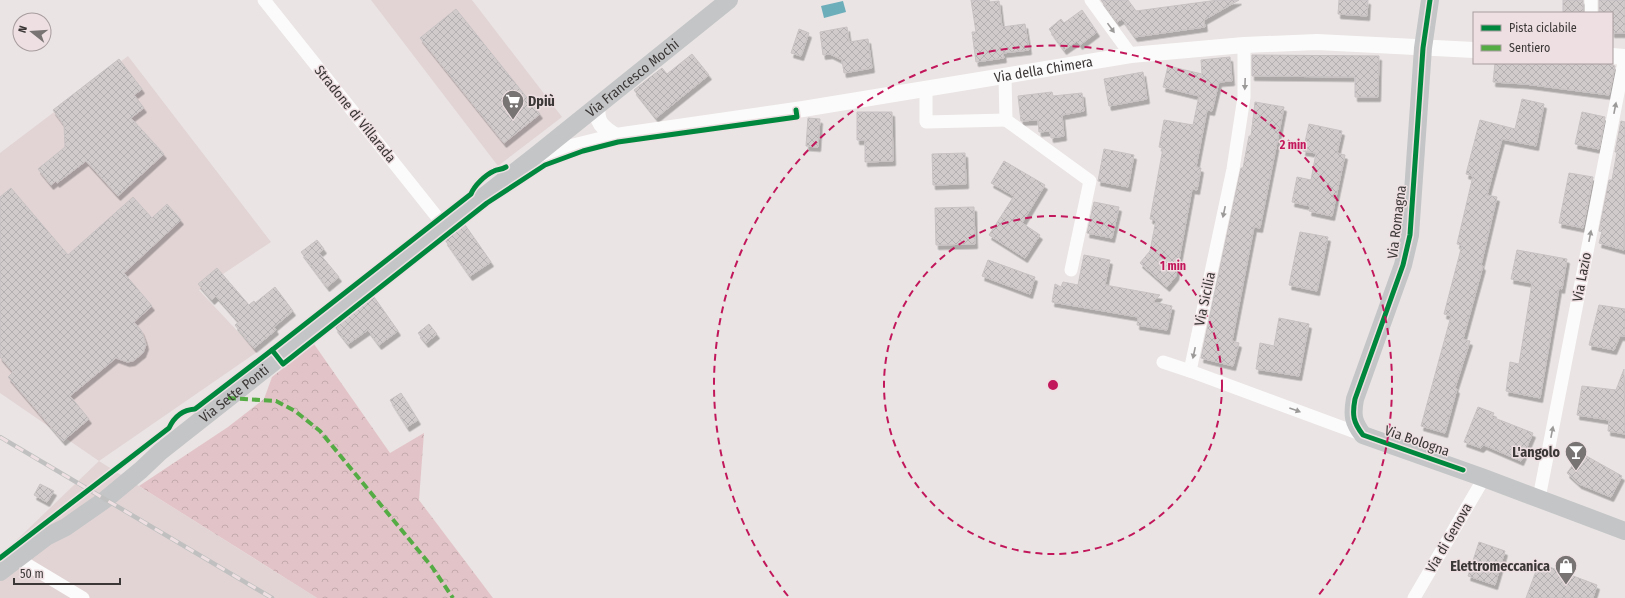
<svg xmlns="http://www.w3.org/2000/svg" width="1625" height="598" font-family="'Fira Sans Condensed',sans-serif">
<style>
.built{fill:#e2d4d5}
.forest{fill:url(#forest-crowns)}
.water{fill:#6daebb}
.building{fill:url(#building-cross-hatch);stroke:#c8c2c3;filter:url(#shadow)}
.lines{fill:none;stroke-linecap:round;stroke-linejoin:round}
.minor{stroke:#fcfbfb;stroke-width:13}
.tertiary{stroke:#fcfbfb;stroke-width:16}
.secondary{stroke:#c3c5c6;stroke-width:18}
.rail-casing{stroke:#c1c0c0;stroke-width:4.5}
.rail{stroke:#eee0e2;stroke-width:3;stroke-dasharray:9;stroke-linecap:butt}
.quiet{stroke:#55ac45;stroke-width:4;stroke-dasharray:8 4;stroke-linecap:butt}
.cycleway-casing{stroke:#eee0e2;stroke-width:8}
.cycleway{stroke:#00873e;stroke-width:5}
.oneway{fill:#9c9999}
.ring{fill:none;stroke:#c2185b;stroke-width:2;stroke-dasharray:7 5}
.labels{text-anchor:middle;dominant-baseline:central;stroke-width:3;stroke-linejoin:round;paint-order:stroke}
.street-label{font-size:14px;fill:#3c3737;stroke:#eee0e2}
.poi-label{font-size:14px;font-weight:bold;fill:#3c3737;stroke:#eee0e2;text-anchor:end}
.centre{fill:#c2185b;stroke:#eee0e2;stroke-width:2}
.ring-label{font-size:12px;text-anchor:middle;font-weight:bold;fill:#c2185b;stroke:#eee0e2;stroke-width:3;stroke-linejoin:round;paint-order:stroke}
</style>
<defs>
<pattern id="forest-crowns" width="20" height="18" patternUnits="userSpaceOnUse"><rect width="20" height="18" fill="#e2c4c8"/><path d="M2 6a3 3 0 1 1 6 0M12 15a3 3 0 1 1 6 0" fill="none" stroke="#c3a9ac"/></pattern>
<pattern id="building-cross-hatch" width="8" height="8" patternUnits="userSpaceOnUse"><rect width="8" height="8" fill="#d1cbcc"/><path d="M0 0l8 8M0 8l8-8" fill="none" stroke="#b4afb0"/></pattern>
<filter id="shadow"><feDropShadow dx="2.5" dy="4.5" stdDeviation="0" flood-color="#0004"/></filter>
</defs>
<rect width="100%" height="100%" fill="#eae4e4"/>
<g class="built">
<polygon points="371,0 472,0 562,117 498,166"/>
<polygon points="128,56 271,242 199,290 257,352 99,461 317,598 0,598 0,556 99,461 0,393 0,153"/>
</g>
<polygon class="forest" points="314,344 390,453 424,433 419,500 493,598 317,598 139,486 228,427 264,399 272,377"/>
<polygon class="water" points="843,1 846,12 824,18 821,6"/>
<g class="building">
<polygon points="971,0 989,0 990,2 999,1 1002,27 1025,24 1029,50 1003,53 1004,58 976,62 972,32 976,32"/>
<polygon points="1101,0 1128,0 1136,11 1218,0 1239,0 1204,20 1205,27 1135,37 1122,19 1117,22"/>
<polygon points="1339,0 1368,0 1367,16 1338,14"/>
<rect x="1563" y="0" width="20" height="13"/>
<polygon points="1599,0 1625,0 1625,33 1612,33 1612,13 1599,13"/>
<polygon points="456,9 540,114 504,143 420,38"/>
<polygon points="1082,10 1097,32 1080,45 1077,41 1064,50 1049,29 1061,19 1064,23"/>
<polygon points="847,27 849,42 868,39 872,68 844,73 842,60 830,54 823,55 820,32"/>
<polygon points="799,29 809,33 801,56 791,53"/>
<polygon points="692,54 709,75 656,118 634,90 662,68 667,74"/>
<polygon points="1252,55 1379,56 1378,97 1355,97 1355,77 1252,76"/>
<polygon points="1230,57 1232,81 1219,82 1212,111 1207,110 1196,167 1201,168 1197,190 1192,189 1176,276 1167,287 1140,263 1150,251 1156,220 1150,219 1163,148 1159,147 1164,120 1193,125 1199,96 1163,87 1168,66 1202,74 1201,60"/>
<polygon points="119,59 142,89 134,95 144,108 131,118 164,154 118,196 86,161 57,183 56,181 51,185 38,169 65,147 64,125 53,110"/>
<polygon points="1495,63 1606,63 1615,66 1609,95 1525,84 1493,82"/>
<polygon points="1143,72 1147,99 1109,106 1104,79"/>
<polygon points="1052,92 1053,96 1082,93 1084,111 1062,115 1064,136 1051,138 1050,131 1039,132 1038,120 1021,121 1018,96"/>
<polygon points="1522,99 1544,104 1536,146 1502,139 1487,195 1497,197 1481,265 1483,266 1463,339 1470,341 1455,388 1457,389 1445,433 1421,426 1451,316 1444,314 1462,245 1457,244 1473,176 1466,174 1480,120 1515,129"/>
<polygon points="1255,102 1284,107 1260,228 1254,227 1232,341 1239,343 1233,366 1201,358 1241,168 1243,168 1249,136 1251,136"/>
<polygon points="857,112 892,112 893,161 865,162 865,140 857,140"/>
<polygon points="1582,112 1605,117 1599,149 1575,144"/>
<polygon points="808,118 820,119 818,147 806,146"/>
<polygon points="1621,121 1625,122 1624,250 1599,243 1602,232 1599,231 1609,180 1612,180 1617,152 1615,152"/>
<polygon points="1309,124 1342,131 1337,153 1345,155 1332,216 1309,211 1310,206 1292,202 1297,177 1311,180 1316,153 1303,151"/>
<polygon points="1104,149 1134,155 1128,187 1098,181"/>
<polygon points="965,153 966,184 933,185 932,154"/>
<polygon points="1004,161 1045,185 1022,223 1040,235 1025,258 989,235 1014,196 991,183"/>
<polygon points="1569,173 1593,177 1583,228 1559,223"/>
<polygon points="11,188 68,255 133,197 152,218 167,204 181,220 124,273 152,306 134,322 141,330 144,338 146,345 143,353 133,361 127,362 116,358 70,396 89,419 63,441 8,377 13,372 0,357 0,197"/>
<polygon points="1094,202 1119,207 1112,238 1087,233"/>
<polygon points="974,207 975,244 936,245 935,208"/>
<polygon points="465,225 491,262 470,276 445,240"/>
<polygon points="1300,232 1328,237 1317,291 1289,285"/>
<polygon points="317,240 324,249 319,253 339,277 327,287 301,252"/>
<polygon points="1517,250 1567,259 1562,289 1559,288 1540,398 1506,391 1510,362 1519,364 1532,283 1511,279"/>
<polygon points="1084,255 1110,260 1105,285 1160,295 1153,302 1172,306 1167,330 1137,325 1138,317 1052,302 1055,284 1061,287 1063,282 1078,285"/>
<polygon points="988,260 1035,277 1030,294 982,276"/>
<polygon points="217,268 249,305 254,301 255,303 275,287 293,311 274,327 276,330 254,348 235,325 239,322 216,296 212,300 198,284"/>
<polygon points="374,297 398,331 379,345 368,330 348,344 335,327"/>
<polygon points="1599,305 1625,309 1625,336 1620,336 1614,350 1589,345"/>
<polygon points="1279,318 1309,324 1299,376 1256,369 1260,343 1274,346"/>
<polygon points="429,324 437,334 426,343 418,333"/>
<polygon points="1624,369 1625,434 1608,431 1609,420 1577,415 1582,386 1616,390"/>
<polygon points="401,393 418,420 407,427 390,400"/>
<polygon points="1478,407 1494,413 1492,417 1533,433 1521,461 1484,445 1481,448 1464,442"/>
<polygon points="1581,453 1622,476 1611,497 1579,484 1567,473"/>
<polygon points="40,484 54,491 47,502 34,495"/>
<polygon points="1479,542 1505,551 1495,585 1468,576"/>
<polygon points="1539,563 1597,585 1593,598 1526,598"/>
</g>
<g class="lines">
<g class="minor">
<polyline points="264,0 445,227"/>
<polyline points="1091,0 1131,55"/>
<polyline points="1591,13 1591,0"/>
<polyline points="1244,45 1244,97 1233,169 1190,371 1363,435"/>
<polyline points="1005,77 1006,120 1090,181 1071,270"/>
<polyline points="926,90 926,122 1006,120"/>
<polyline points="1163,362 1190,371"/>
<polyline points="1539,498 1625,57"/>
<polyline points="18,559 83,598"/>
<polyline points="1414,598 1484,478"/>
</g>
<g class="tertiary">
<polyline points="1612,56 1625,57"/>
<path d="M598,106C595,122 603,128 616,136"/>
<path id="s1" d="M535,156L616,136L803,109L1131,55L1244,45L1317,42L1474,50"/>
</g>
<g class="secondary">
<path d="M1430,0L1423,48L1410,235L1403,265L1355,399C1352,415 1353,422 1363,435L1484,478L1625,531"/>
<path id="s2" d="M0,572L46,537L66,527L106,499L141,470L160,452L535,156L729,0"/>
</g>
<g class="rail-casing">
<polyline id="rail" points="0,437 272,598"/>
</g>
<use href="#rail" class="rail"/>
<polyline class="quiet" points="228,398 276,401 295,411 320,431 432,567 453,598"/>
<g class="cycleway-casing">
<g id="cycleway">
<path d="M1430,0L1423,48L1410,235L1403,265L1355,399C1352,415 1353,422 1363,435L1463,470"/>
<polyline points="272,350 283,364 487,203 545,165 583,151 618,142 797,117 796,110"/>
<path d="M0,558L169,428C174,417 182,410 195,409L272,350L471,194C474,186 485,175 494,171C498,169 501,170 506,167"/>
</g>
</g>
<use href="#cycleway" class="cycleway"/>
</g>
<defs><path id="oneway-solid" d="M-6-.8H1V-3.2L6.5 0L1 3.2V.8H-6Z"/></defs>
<g class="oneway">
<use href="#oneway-solid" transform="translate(1111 28) rotate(54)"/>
<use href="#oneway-solid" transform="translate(1245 84) rotate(92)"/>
<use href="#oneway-solid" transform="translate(1615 108) rotate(-79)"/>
<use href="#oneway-solid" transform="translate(1224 212) rotate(102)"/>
<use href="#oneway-solid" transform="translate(1590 236) rotate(-79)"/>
<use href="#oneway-solid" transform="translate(1194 353) rotate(102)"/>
<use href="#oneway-solid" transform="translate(1295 410) rotate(20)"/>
<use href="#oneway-solid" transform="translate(1552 432) rotate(-79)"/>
</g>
<g class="ring">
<circle cx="1053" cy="385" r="169"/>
<path d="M788 596A339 339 0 1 1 1318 596"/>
</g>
<defs>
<g id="supermarket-pin" transform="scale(1.15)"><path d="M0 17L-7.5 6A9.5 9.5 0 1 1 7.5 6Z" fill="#797474" stroke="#eee0e2"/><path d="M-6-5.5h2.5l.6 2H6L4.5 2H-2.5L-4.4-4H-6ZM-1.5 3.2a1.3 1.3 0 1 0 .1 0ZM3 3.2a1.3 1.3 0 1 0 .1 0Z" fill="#fff"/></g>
<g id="bar-pin" transform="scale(1.15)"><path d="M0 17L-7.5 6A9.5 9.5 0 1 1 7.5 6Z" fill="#797474" stroke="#eee0e2"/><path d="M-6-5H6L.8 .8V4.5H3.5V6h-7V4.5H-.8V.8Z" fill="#fff"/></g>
<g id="shop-pin" transform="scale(1.15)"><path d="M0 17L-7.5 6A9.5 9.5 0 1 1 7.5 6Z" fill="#797474" stroke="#eee0e2"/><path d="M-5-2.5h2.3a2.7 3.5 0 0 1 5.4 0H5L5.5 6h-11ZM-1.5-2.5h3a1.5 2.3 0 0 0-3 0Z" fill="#fff"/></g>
</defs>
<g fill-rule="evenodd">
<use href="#supermarket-pin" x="513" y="101"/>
<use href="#bar-pin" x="1576" y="452"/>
<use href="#shop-pin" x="1566" y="566"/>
</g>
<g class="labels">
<g class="street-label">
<text stroke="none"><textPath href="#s1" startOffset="516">Via della Chimera</textPath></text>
<text stroke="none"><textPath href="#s2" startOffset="803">Via Francesco Mochi</textPath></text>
<text transform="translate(355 114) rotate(51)">Stradone di Villarada</text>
<text transform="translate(1397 222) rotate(-83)">Via Romagna</text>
<text transform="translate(1582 277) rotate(-79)">Via Lazio</text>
<text transform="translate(1205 299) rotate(-78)">Via Sicilia</text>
<text stroke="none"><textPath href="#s2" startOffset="295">Via Sette Ponti</textPath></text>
<text transform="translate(1417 441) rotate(19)">Via Bologna</text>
<text transform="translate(1449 538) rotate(-60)">Via di Genova</text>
</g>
<g class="poi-label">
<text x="528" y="101" text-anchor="start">Dpiù</text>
<text x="1560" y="452">L'angolo</text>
<text x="1550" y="566">Elettromeccanica</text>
</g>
</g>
<circle cx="1053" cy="385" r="6" class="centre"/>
<g class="ring-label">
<text x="1293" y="149">2 min</text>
<text x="1173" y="270">1 min</text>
</g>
<rect x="1473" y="12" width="140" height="52" fill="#eee0e2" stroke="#a79c9e"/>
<rect x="1481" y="25" width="20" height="6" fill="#00873e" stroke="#a79c9e"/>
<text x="1509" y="32" font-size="12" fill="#3c3737">Pista ciclabile</text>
<rect x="1481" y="45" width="20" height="6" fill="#55ac45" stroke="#a79c9e"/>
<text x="1509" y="52" font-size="12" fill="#3c3737">Sentiero</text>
<g transform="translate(32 32) rotate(287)"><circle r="19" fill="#eee0e2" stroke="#a79c9e"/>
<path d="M0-3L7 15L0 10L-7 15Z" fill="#797474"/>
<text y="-6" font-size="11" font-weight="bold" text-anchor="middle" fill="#3c3737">N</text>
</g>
<path d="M14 578v6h106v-6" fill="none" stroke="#3c3737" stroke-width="2"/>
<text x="20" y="578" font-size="12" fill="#3c3737" stroke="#eee0e2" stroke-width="3" paint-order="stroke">50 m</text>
</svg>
